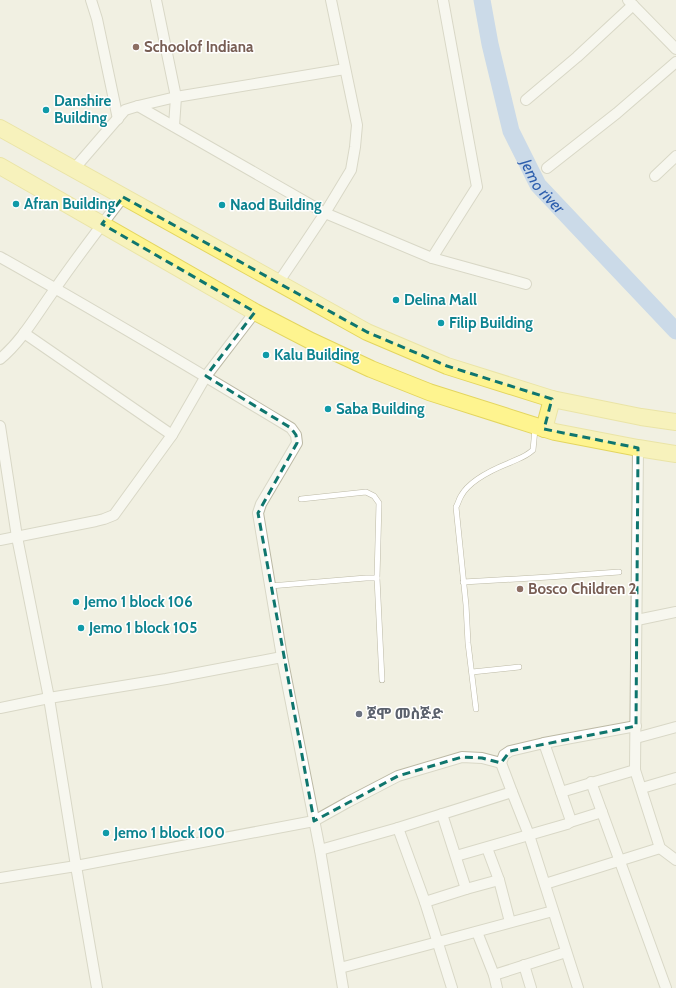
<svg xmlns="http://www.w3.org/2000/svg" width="676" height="988" font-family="Cabin,'Noto Sans Ethiopic',sans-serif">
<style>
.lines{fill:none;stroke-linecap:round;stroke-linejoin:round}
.river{stroke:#9dbeef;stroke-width:17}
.lane-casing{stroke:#bcb9a5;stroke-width:6}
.street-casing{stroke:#bcb9a5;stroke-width:12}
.primary-casing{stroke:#e3d55f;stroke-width:18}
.lane{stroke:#fff;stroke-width:5}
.street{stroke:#fff;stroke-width:10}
.primary{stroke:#fef48f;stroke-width:16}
.marked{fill:none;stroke:#0f766e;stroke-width:3;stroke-dasharray:8 5;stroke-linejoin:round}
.education-dot{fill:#8d6e63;stroke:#fff;stroke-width:1.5}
.culture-dot{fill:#0f9aa8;stroke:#fff;stroke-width:1.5}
.worship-dot{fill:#6b7280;stroke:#fff;stroke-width:1.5}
.labels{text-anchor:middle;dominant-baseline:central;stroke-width:3;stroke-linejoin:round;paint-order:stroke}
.education-label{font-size:15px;font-weight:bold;fill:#785e54;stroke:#fff;text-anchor:start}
.culture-label{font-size:15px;font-weight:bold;fill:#0d838f;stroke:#fff;text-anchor:start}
.worship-label{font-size:15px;font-weight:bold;fill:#5b616d;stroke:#fff;text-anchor:start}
.water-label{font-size:16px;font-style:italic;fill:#2d5ead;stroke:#fff}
</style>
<rect width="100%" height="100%" fill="#f1f0e2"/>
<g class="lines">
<path class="river" id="s1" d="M482,0L490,44L511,131L538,185L676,331"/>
<g class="lane-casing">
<g id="lane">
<polyline points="301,499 366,492 374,496 379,503 377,578 382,680"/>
<polyline points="463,582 549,577 619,572"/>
<polyline points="270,586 366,578 377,578"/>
<polyline points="472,672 519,667"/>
<path d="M476,709L468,643L466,605L456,507C458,504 459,499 461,496C469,481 494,469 509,463C519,458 524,458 533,450L535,429"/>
</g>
</g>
<g class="street-casing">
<g id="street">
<polyline points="91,0 97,19 118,119"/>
<polyline points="156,0 176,97 174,126"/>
<polyline points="628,0 676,49"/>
<polyline points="526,100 577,57 633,5"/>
<polyline points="138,106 325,213 432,258 526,284"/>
<polyline points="547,168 617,113 676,62"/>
<polyline points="74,169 125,110 138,106 176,97 345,69"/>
<polyline points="655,176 676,156"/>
<path d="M0,257C98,312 195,370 291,428L296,435L297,443L261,504L258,513L282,657L320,850L343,988"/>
<polyline points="432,258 475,190 477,187 443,0"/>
<polyline points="278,283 303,246 325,213 351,170 355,147 357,125 331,0"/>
<polyline points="24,333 172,435"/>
<path d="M0,359C23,340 38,312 55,289C77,257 100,227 123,197"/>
<polyline points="0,426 17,537 49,698 76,866 97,988"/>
<polyline points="638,448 635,770 660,848 676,860"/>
<polyline points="0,540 96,521 104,519 114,515 172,435 206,376 255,312"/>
<polyline points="637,620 676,612"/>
<polyline points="0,708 49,698 166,679 282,657"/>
<polyline points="636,738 676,727"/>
<polyline points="591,782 666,988"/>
<polyline points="642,788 676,778"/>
<polyline points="561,792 635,770"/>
<polyline points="442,814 466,889"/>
<polyline points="570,822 602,812"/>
<polyline points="398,828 425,902 452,988"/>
<polyline points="487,848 499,880 510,922"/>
<polyline points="320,850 398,828 512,792"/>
<polyline points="456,856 567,824 570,822 570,818 544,743"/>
<polyline points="0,878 76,866 314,821 348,802 398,776 462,757 482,758 501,763"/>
<polyline points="545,884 660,848"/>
<polyline points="425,902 466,889 499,880"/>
<polyline points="477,932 494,975 497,988"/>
<polyline points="524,965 531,988"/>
<polyline points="340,968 438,942 553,911"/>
<polyline points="494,975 566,952"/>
<polyline points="578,988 529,835 512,792 501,763 504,755 510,751 544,743 636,726"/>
</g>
</g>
<g class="primary-casing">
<g id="primary">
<polyline points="0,128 367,332 447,366 552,399 641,417 676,422"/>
<polyline points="0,166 255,312 311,341 371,369 429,392 555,432 638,448 676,454"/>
<polyline points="544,429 552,399"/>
</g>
</g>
<use href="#lane" class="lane"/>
<use href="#street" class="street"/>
<use href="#primary" class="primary"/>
</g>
<path d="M0 0H676V988H0ZM123,197L367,332L447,366L552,399L544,429L638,448L636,726L510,751L501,763L482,758L462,757L398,776L314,821L258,513L297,443L296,435L291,428L206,376L255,312L102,224Z" fill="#f1f0e2" fill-opacity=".55" fill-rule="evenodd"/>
<path class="marked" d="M123,197L367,332L447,366L552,399L544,429L638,448L636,726L510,751L501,763L482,758L462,757L398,776L314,821L258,513L297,443L296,435L291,428L206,376L255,312L102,224Z"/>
<g class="education-dot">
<circle cx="136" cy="47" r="4"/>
<circle cx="520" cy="589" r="4"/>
</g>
<g class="culture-dot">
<circle cx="46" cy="110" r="4"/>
<circle cx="16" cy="204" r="4"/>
<circle cx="222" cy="205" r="4"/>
<circle cx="396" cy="300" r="4"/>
<circle cx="441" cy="323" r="4"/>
<circle cx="266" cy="355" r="4"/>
<circle cx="328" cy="409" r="4"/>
<circle cx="76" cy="602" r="4"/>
<circle cx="81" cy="628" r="4"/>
<circle cx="106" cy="833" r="4"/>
</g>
<circle class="worship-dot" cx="359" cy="714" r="4"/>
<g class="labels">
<g class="education-label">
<text x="144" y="47">Schoolof Indiana</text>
<text x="528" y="589">Bosco Children 2</text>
</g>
<g class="culture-label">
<text x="54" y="101">Danshire<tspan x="54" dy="17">Building</tspan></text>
<text x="24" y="204">Afran Building</text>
<text x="230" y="205">Naod Building</text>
<text x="404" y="300">Delina Mall</text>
<text x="449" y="323">Filip Building</text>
<text x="274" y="355">Kalu Building</text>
<text x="336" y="409">Saba Building</text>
<text x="84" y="602">Jemo 1 block 106</text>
<text x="89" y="628">Jemo 1 block 105</text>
<text x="114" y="833">Jemo 1 block 100</text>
</g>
<g class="worship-label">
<text x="367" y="714">ጀሞ መስጅድ</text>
</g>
<g class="water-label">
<text stroke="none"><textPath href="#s1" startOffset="198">Jemo river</textPath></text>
</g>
</g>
</svg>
